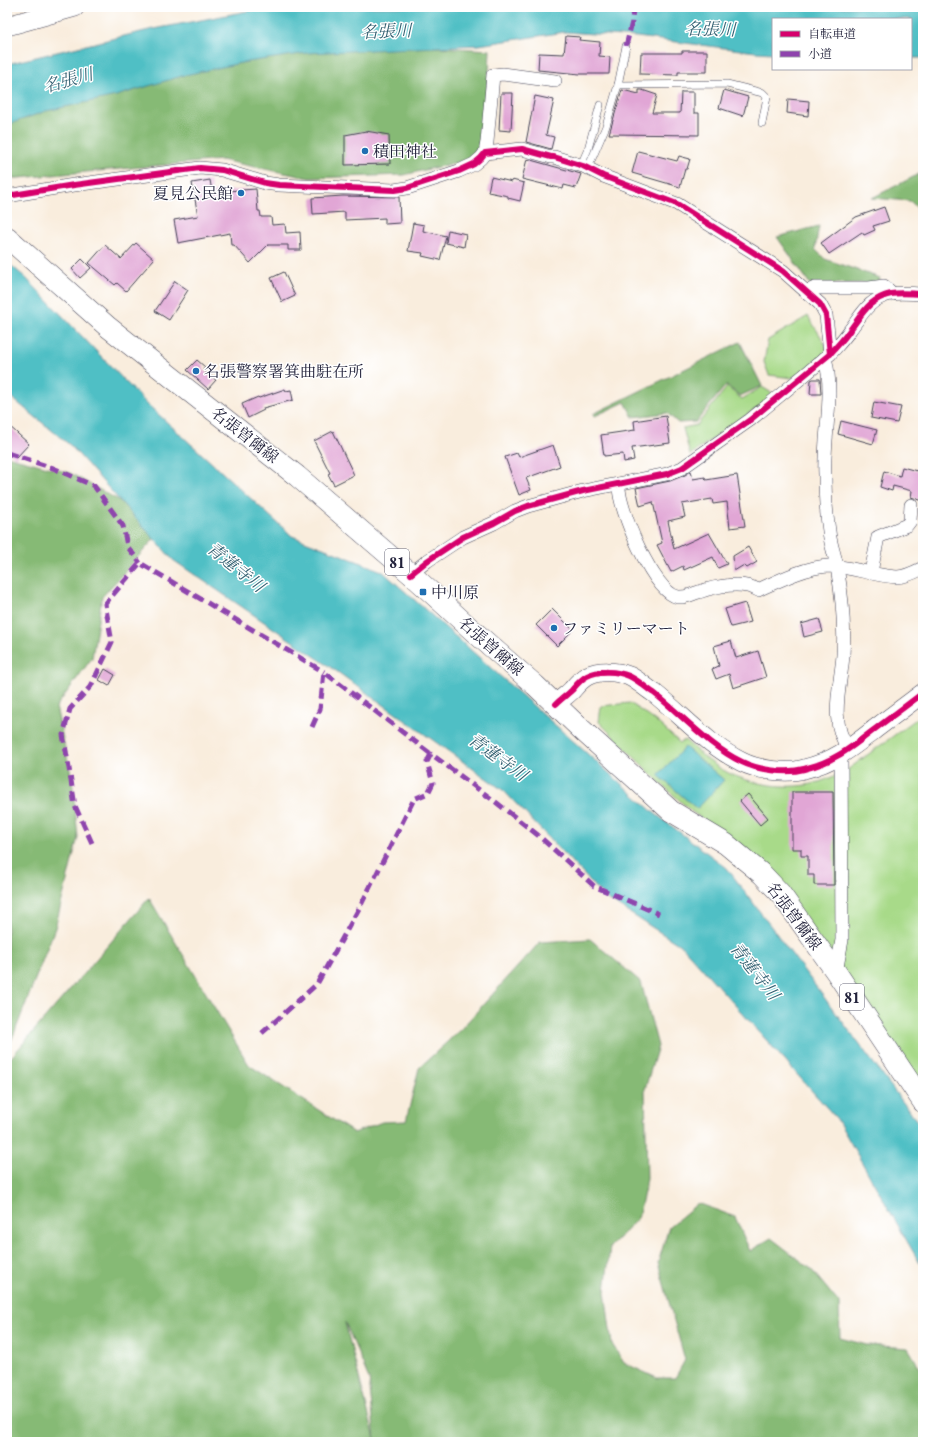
<svg xmlns="http://www.w3.org/2000/svg" width="930" height="1449" font-family="'EB Garamond','Noto Serif JP',serif">
<style>
.green{fill:#a8da89;stroke:#657e62}
.forest{fill:#86ba75;stroke:#546e58;fill-rule:evenodd}
.water{fill:#50bfc5;stroke:#397080}
.building{fill:#e1a6d5}
.lines{fill:none;stroke-linecap:round;stroke-linejoin:round}
.lane-casing{stroke:#424053;stroke-width:8}
.street-casing{stroke:#424053;stroke-width:14}
.secondary-casing{stroke:#424053;stroke-width:20}
.primary-casing{stroke:#424053;stroke-width:22}
.lane{stroke:#fff;stroke-width:7}
.street{stroke:#fff;stroke-width:13}
.secondary{stroke:#fff;stroke-width:19}
.primary{stroke:#fff;stroke-width:21}
.quiet{stroke:#8e44ad;stroke-width:5;stroke-dasharray:10 5;stroke-linecap:butt}
.cycleway-casing{stroke:#fff;stroke-width:8}
.cycleway{stroke:#d6006c;stroke-width:6}
.poi-dot{fill:#1f6fb2;stroke:#fff;stroke-width:1.5}
.labels{text-anchor:middle;dominant-baseline:central;stroke-width:3;stroke-linejoin:round;paint-order:stroke}
.shield{fill:#fff;stroke:#646476;stroke-width:1}
.shield-label{font-size:15px;font-weight:bold;fill:#22223b}
.poi-label{font-size:16px;fill:#22223b;stroke:#fff;text-anchor:start}
.street-label{font-size:16px;fill:#22223b;stroke:#fff}
.water-label{font-size:17px;font-style:italic;fill:#346172;stroke:#fff}
</style>
<rect width="100%" height="100%" fill="#fff"/>
<filter id="ink" filterUnits="userSpaceOnUse"><feTurbulence type="fractalNoise" baseFrequency=".025" numOctaves="2"/><feDisplacementMap in="SourceGraphic" scale="8" xChannelSelector="R" yChannelSelector="G"/><feConvolveMatrix kernelMatrix="1 2 1 2 8 2 1 2 1" color-interpolation-filters="sRGB"/></filter>
<filter id="wash" filterUnits="userSpaceOnUse"><feTurbulence type="fractalNoise" baseFrequency=".012" numOctaves="4" result="noise"/><feDisplacementMap in="SourceGraphic" scale="16" xChannelSelector="R" yChannelSelector="G"/><feGaussianBlur stdDeviation="0.9" result="paint"/><feColorMatrix in="noise" values="0 0 0 0 0 0 0 0 0 0 0 0 0 0 0 0 0 1.4 0 .05"/><feComposite in="paint" operator="in"/></filter>
<g filter="url(#wash)">
<rect width="100%" height="100%" fill="#f9eddd"/>
<g class="green">
<polygon points="808,316 831,353 792,378 769,375 764,362 768,340"/>
<polygon points="727,387 742,399 762,387 775,395 690,455 683,428 697,425"/>
<path d="M630,703L657,722L680,743L685,740C697,751 709,762 723,770C749,785 791,791 819,782C829,779 838,774 847,770L923,714V1087L752,854L691,811L654,777L599,722L601,706Z"/>
</g>
<g class="forest">
<polygon points="313,40 490,50 489,71 480,151 472,159 404,175 309,178 221,160 7,179 10,120"/>
<polygon points="923,172 923,213 910,201 872,198"/>
<polygon points="819,226 815,249 825,259 880,278 879,283 810,284 777,237"/>
<polygon points="740,342 762,386 740,396 726,385 696,422 678,423 667,413 633,417 625,402 595,416 593,414"/>
<polygon points="7,456 70,473 120,501 154,539 102,597 92,658 56,707 72,779 78,837 55,928 7,1052"/>
<path d="M149,898L249,1065L354,1133L382,1122L406,1121L419,1068L461,1029L540,942L590,939L641,982L658,1046L645,1089L647,1179L638,1218L610,1247L605,1292L612,1344L624,1363L657,1378H675L685,1360L658,1263L669,1227L698,1203L735,1217L750,1251L771,1238L810,1268L839,1303L840,1338L867,1345L908,1348L923,1373V1442H7V1062ZM345,1322L369,1379L375,1439L345,1323Z"/>
</g>
<g class="water">
<polygon points="274,7 923,7 923,58 911,58 911,19 773,19 773,53 756,52 637,37 565,32 479,45 307,53 241,63 185,75 116,96 46,111 7,125 7,64 149,30 253,10"/>
<polygon points="7,262 26,278 147,404 292,536 382,571 653,812 727,868 923,1129 923,1269 837,1119 683,947 606,898 504,791 339,673 173,560 71,446 7,394"/>
<polygon points="685,747 724,780 697,809 658,775"/>
</g>
<g id="blocks">
<g class="building">
<polygon points="566,36 580,37 579,40 600,42 599,56 610,57 609,74 580,74 538,70 539,53 564,54"/>
<polygon points="682,51 707,51 707,72 678,72 678,75 640,74 641,53 682,53"/>
<polygon points="622,90 639,94 639,90 642,90 657,95 652,113 680,113 681,92 694,92 694,113 699,113 699,135 609,134"/>
<polygon points="724,90 748,97 743,116 719,108"/>
<polygon points="501,93 513,93 511,131 499,130"/>
<polygon points="535,96 554,100 546,135 554,137 551,149 526,142"/>
<polygon points="788,99 809,101 808,116 787,113"/>
<polygon points="366,131 389,135 390,164 345,165 345,135"/>
<polygon points="638,151 677,161 679,156 690,159 687,169 685,169 680,187 632,173"/>
<polygon points="527,159 581,174 576,188 564,185 563,189 522,179"/>
<polygon points="491,177 512,182 512,180 524,183 520,201 508,198 508,196 488,192"/>
<polygon points="210,180 212,192 256,189 258,211 260,211 261,217 271,217 272,225 285,224 286,233 300,232 301,250 288,250 288,245 268,245 250,263 234,245 231,245 230,233 178,243 174,220 198,216 192,183"/>
<polygon points="343,196 399,197 400,223 385,224 385,218 345,220 345,212 313,214 312,198"/>
<polygon points="884,207 889,221 873,226 875,230 864,235 862,232 829,254 821,243 856,217"/>
<polygon points="413,223 424,225 423,231 446,236 440,260 422,256 423,253 408,251"/>
<polygon points="448,230 466,234 464,247 446,243"/>
<polygon points="136,243 154,259 126,291 117,283 115,285 89,263 105,245 121,259"/>
<polygon points="82,259 91,268 80,278 72,269"/>
<polygon points="284,272 295,296 282,302 271,278"/>
<polygon points="175,281 188,290 169,320 155,311"/>
<polygon points="197,360 205,367 203,370 216,380 208,389 187,370"/>
<polygon points="813,379 820,379 821,394 810,394 811,380"/>
<polygon points="285,389 286,391 291,390 293,400 263,408 264,410 248,418 242,404 258,397 259,398"/>
<polygon points="874,402 901,407 897,423 871,418"/>
<polygon points="666,416 670,443 632,448 634,460 624,462 623,454 604,456 601,435 635,430 634,421"/>
<polygon points="841,421 877,430 873,444 838,434"/>
<polygon points="7,424 29,444 16,458 7,450"/>
<polygon points="333,431 354,475 334,485 328,474 330,473 314,441"/>
<polygon points="553,445 560,466 526,478 531,490 519,495 505,457 517,453 519,457"/>
<polygon points="919,463 923,463 923,501 911,497 912,491 893,486 892,491 880,487 884,471 900,476 902,467 917,471"/>
<polygon points="691,471 693,479 705,477 706,480 737,475 745,526 730,528 727,502 713,504 712,499 682,504 685,517 668,521 674,549 709,533 727,564 718,568 713,557 684,570 683,566 671,572 657,545 662,543 653,502 640,506 636,488 670,481 685,475"/>
<polygon points="748,547 757,562 747,568 744,565 734,571 733,556"/>
<polygon points="745,603 751,622 731,627 725,609"/>
<polygon points="552,609 573,630 557,646 536,625"/>
<polygon points="819,619 823,632 804,637 801,624"/>
<polygon points="731,641 736,658 758,651 766,677 733,688 729,674 716,679 712,669 719,666 714,646"/>
<polygon points="105,669 115,675 109,686 99,680"/>
<polygon points="792,792 833,792 834,885 814,885 814,875 808,875 808,856 801,856 801,849 792,849"/>
<polygon points="748,794 768,818 760,825 740,801"/>
</g>
</g>
</g>
<g filter="url(#ink)">
<use href="#blocks" fill-opacity="0" stroke="#424053" stroke-width="1"/>
<g class="lines">
<g class="lane-casing">
<g id="lane">
<polyline points="618,85 727,84 763,93 767,97 762,123"/>
<polyline points="581,165 588,149 600,105"/>
<polyline points="588,168 606,126 618,85 626,46"/>
</g>
</g>
<g class="street-casing">
<g id="street">
<polyline points="485,153 487,142 493,75 503,74 555,81"/>
<polyline points="7,196 74,185 200,168 222,170 265,183 279,185 394,190 407,188 459,171 474,164 481,158 485,153 522,149 551,157 554,157 583,166 603,176 677,204 783,271 820,304 826,315 830,354"/>
<polyline points="806,292 815,288 869,288 884,286 893,294"/>
<path d="M825,358C835,394 823,437 825,474C825,493 826,512 829,531C830,543 835,555 837,567C842,595 845,626 843,655C841,686 828,722 849,749"/>
<path d="M619,484C617,507 654,593 678,597C686,598 691,594 699,592C716,586 742,581 758,590C778,581 806,567 828,566C851,566 874,576 897,577C906,577 915,572 923,568"/>
<polyline points="871,572 878,537 907,525 910,521 911,505"/>
<path d="M411,574L427,561L463,537L494,523L515,511L528,506L583,491L667,474L682,468L750,420L830,354C837,346 844,339 850,330C863,313 869,299 891,294C901,292 913,294 923,294"/>
<polyline points="836,972 842,940 841,755"/>
</g>
</g>
<g class="secondary-casing">
<g id="secondary">
<polyline points="7,26 75,7"/>
<path d="M556,704C561,699 567,695 572,690C577,684 581,679 587,676C599,670 617,671 629,676C638,680 646,688 654,693C683,716 709,746 742,762C758,770 787,774 804,769C834,762 852,747 875,729C891,717 907,705 923,693"/>
</g>
</g>
<g class="primary-casing">
<polyline id="primary" points="7,237 108,327 297,476 411,574 471,629 535,685 580,728 671,811 726,844 762,874 780,893 836,972 923,1102"/>
</g>
<use href="#lane" class="lane"/>
<use href="#street" class="street"/>
<use href="#secondary" class="secondary"/>
<use href="#primary" class="primary"/>
<g class="quiet">
<polyline points="626,46 632,22 633,7"/>
<polyline points="7,453 53,468 94,486 123,526 127,546 140,563"/>
<polyline points="312,727 320,709 324,672 431,754"/>
<polyline points="92,843 75,806 68,762 63,735 70,709 91,686 112,642 105,604 140,563 324,672"/>
<polyline points="262,1033 317,984 362,903 414,799 428,793 433,783 427,762 431,754 497,803 539,836 594,886 659,914"/>
</g>
<g class="cycleway-casing">
<g id="cycleway">
<polyline points="7,196 74,185 200,168 222,170 265,183 279,185 394,190 407,188 459,171 474,164 481,158 485,153 522,149 551,157 554,157 583,166 603,176 677,204 783,271 820,304 826,315 830,354"/>
<path d="M411,574L427,561L463,537L494,523L515,511L528,506L583,491L667,474L682,468L750,420L830,354C837,346 844,339 850,330C863,313 869,299 891,294C901,292 913,294 923,294"/>
<path d="M556,704C561,699 567,695 572,690C577,684 581,679 587,676C599,670 617,671 629,676C638,680 646,688 654,693C683,716 709,746 742,762C758,770 787,774 804,769C834,762 852,747 875,729C891,717 907,705 923,693"/>
</g>
</g>
<use href="#cycleway" class="cycleway"/>
</g>
</g>
<g class="poi-dot">
<circle cx="365" cy="151" r="4"/>
<circle cx="241" cy="193" r="4"/>
<circle cx="196" cy="371" r="4"/>
<rect x="419" y="588" width="8" height="8" rx="2"/>
<circle cx="554" cy="628" r="4"/>
</g>
<g class="labels">
<g class="shield">
<rect x="385" y="549" width="24" height="26" rx="3"/>
<rect x="840" y="984" width="24" height="26" rx="3"/>
</g>
<g class="shield-label">
<text x="397" y="562">81</text>
<text x="852" y="997">81</text>
</g>
<g class="poi-label">
<text x="373" y="151">積田神社</text>
<text x="233" y="193" text-anchor="end">夏見公民館</text>
<text x="204" y="371">名張警察署箕曲駐在所</text>
<text x="431" y="592">中川原</text>
<text x="562" y="628">ファミリーマート</text>
</g>
<g class="street-label">
<text transform="translate(245 435) rotate(38)">名張曽爾線</text>
<text transform="translate(491 646) rotate(41)">名張曽爾線</text>
<text transform="translate(794 916) rotate(53)">名張曽爾線</text>
</g>
<g class="water-label">
<text transform="translate(710 29) rotate(1)">名張川</text>
<text transform="translate(386 31) rotate(-2)">名張川</text>
<text transform="translate(68 80) rotate(-16)">名張川</text>
<text transform="translate(236 567) rotate(39)">青蓮寺川</text>
<text transform="translate(498 757) rotate(36)">青蓮寺川</text>
<text transform="translate(755 971) rotate(52)">青蓮寺川</text>
</g>
</g>
<rect width="930" height="1449" fill="none" stroke="#fff" stroke-width="24"/>
<rect x="772" y="18" width="140" height="52" fill="#ffffff" stroke="#a7a7b1"/>
<rect x="780" y="31" width="20" height="6" fill="#d6006c" stroke="#a7a7b1"/>
<text x="808" y="38" font-size="12" fill="#22223b">自転車道</text>
<rect x="780" y="51" width="20" height="6" fill="#8e44ad" stroke="#a7a7b1"/>
<text x="808" y="58" font-size="12" fill="#22223b">小道</text>
</svg>
